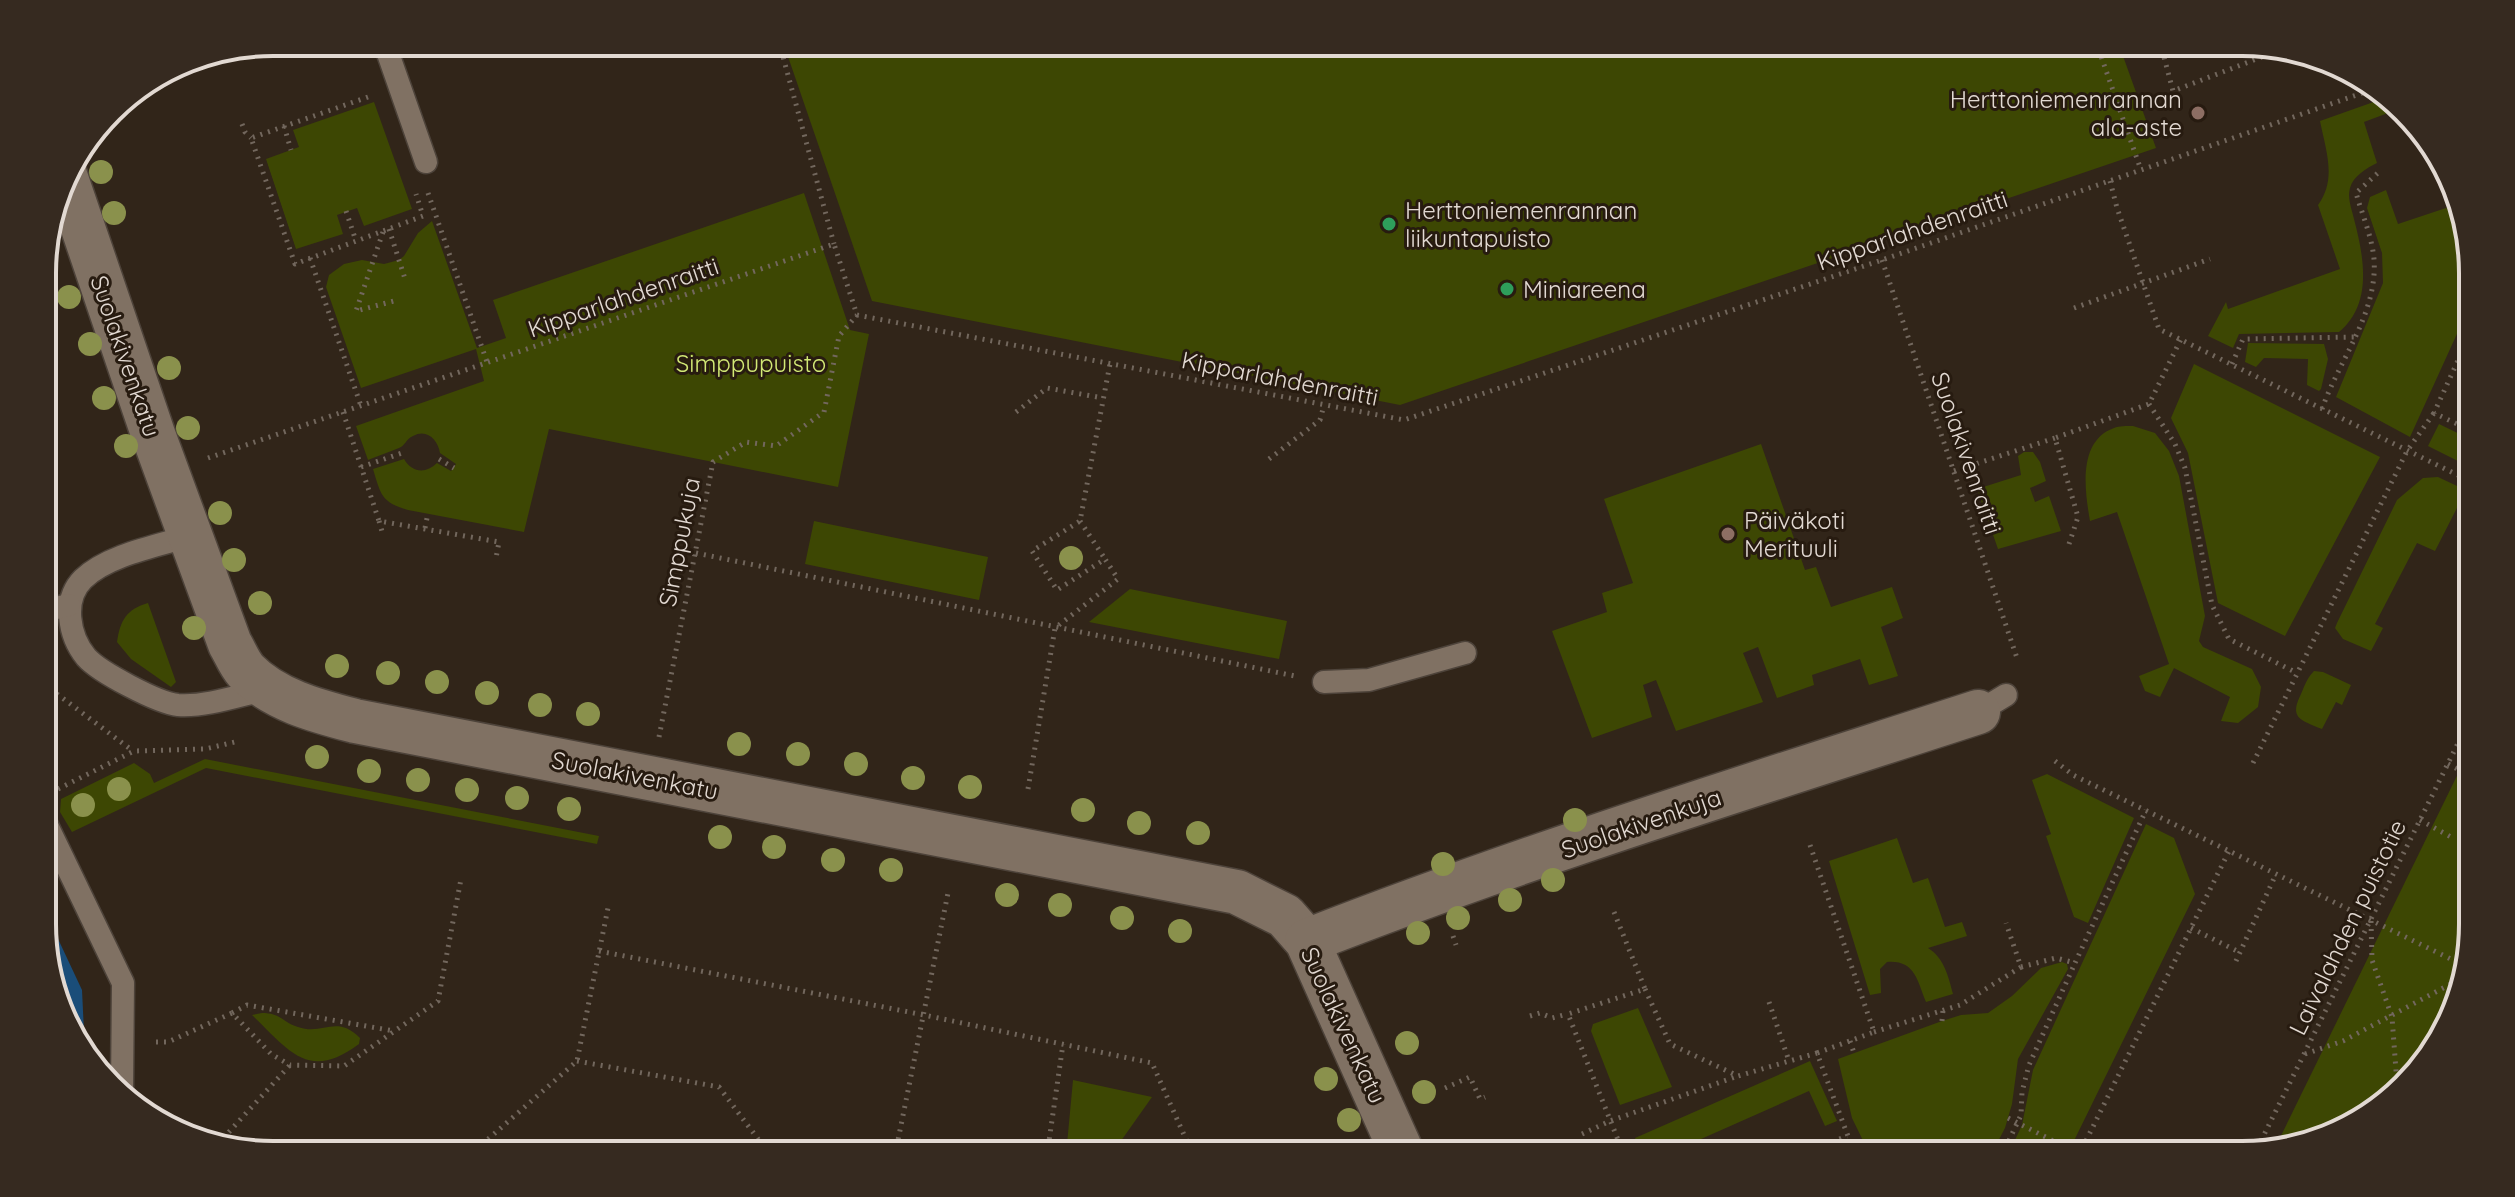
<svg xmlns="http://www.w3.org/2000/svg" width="2515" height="1197" font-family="Quicksand,sans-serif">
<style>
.green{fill:#3d4703}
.water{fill:#1a4d79}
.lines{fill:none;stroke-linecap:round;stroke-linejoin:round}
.lane-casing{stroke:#4d433a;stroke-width:25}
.street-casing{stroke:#4d433a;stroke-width:47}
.path{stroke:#72675d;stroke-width:5;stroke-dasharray:2 6;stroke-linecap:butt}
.lane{stroke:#807163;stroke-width:22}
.street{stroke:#807163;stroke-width:44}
.tree{fill:#8a914c}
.education-dot{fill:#8d6e63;stroke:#271b10;stroke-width:3}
.leisure-dot{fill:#2e9e5b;stroke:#271b10;stroke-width:3}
.labels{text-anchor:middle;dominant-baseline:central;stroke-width:6;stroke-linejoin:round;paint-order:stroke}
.poi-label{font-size:24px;fill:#e2d9d2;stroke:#271b10;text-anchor:start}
.street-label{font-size:24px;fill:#e2d9d2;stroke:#271b10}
.park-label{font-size:24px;fill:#d2e975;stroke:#271b10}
.rim{fill:none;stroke:#e2d9d2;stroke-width:4}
</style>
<rect width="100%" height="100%" fill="#312519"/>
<g class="green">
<polygon points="783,42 2118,42 2156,148 1400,405 872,301"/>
<path d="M2382,99L2396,110L2364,122L2377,163C2367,168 2353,176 2350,188C2347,198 2352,210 2354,219C2364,257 2373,304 2339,332L2239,334L2233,348L2208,336L2226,302L2228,309L2340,269L2318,205C2337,179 2326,151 2320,121Z"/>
<polygon points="374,102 412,209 364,226 357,208 337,215 343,234 296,249 266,159 299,147 293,130"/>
<polygon points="2386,190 2398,224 2455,205 2471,243 2471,303 2410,437 2336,397 2383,283 2382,253 2367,208 2370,197"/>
<path d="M804,193L850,330L869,334L838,487L549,429L524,532L408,510C381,502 381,495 373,469L404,459C412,473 426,474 437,463L451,471L456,464L440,453C438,440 427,428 413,436C406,439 405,446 399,448C389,452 378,456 368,460L356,426L484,381L476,349L361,388L326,287L329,275L344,264L362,260L384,264L399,260L404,256L418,233L432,221L477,348L506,338L493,300Z"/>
<polygon points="2248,343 2324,344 2328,359 2321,389 2319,391 2307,385 2308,359 2264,358 2256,367 2245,362"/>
<polygon points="2194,364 2380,457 2285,636 2218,603 2188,453 2171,418"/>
<polygon points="2439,424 2472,440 2472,468 2428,446"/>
<path d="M2133,426L2155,433L2169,451L2179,476L2205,616L2199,641L2203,647L2252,669L2261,687L2258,707L2238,723L2221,721L2230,697L2174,668L2160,697L2145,691L2139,676L2169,664L2117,512L2090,521C2085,492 2077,441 2114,428C2119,426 2127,426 2133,426Z"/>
<polygon points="1761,444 1805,570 1816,567 1831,607 1892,587 1903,618 1881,627 1898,676 1869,685 1860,659 1812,675 1814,685 1777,698 1758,647 1743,653 1763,702 1676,731 1656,680 1643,685 1652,717 1592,738 1552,631 1607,612 1602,593 1633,583 1604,499"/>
<polygon points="2024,452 2033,452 2040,462 2046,481 2030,488 2035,502 2049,496 2061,531 1998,549 1977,489 2021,475 2018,456"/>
<polygon points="2438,477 2472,493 2472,511 2459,504 2435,551 2417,543 2375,624 2383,628 2371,651 2343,639 2335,628 2337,623 2397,500 2423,478"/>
<polygon points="814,521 988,557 979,600 805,564"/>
<polygon points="1130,589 1287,621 1279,659 1089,622"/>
<path d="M148,603L176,682L171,687L131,659L117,642C120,620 127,609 148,603Z"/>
<path d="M2314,671L2323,672L2351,685L2342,705L2336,702L2322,729C2300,720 2289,718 2301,694C2305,685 2307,678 2314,671Z"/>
<polygon points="2472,745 2473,924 2455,1013 2371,1116 2275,1148"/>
<polygon points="205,759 599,836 597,844 206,768 72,832 60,812 61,799 134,763 150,774 154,783"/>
<polygon points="2047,774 2134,818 2088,923 2074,917 2046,836 2051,834 2032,780"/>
<polygon points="2146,824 2174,838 2195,894 2067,1155 2008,1155 2022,1125 2033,1070"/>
<path d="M1897,838L1913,883L1928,878L1945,927L1962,922L1967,936L1928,948C1944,958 1948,975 1953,994L1926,1002C1917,980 1915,960 1887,962L1880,969L1881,993L1870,995L1829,861Z"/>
<polygon points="2062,962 2067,964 2068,969 2018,1059 2012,1104 2005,1128 1991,1155 1870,1155 1852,1118 1838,1059 1942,1021 1961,1015 1988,1013 2012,996 2041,968"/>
<polygon points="1638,1008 1672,1087 1620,1105 1591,1031 1593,1024"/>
<path d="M262,1013C281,1013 282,1022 298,1027C323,1036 336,1014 360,1038L359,1044C308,1082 289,1050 252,1015Z"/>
<polygon points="1810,1061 1837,1121 1825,1126 1809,1091 1665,1155 1642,1155 1635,1138"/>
<polygon points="1073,1080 1152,1097 1111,1155 1066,1155"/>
</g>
<polygon class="water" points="44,909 82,990 85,1053 44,955"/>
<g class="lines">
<g class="lane-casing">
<g id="lane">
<polyline points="384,42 426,162"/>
<path d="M190,536C157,546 108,555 83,579C62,600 69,636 86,657C99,672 158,703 178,705C207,707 240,695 268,689"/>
<polyline points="43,611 69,605"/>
<polyline points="1324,682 1369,680 1465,653"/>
<polyline points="1978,712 2006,695"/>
<polyline points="44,819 123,983 122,1089"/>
</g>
</g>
<g class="street-casing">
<g id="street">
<path d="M65,175L153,434L230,644C235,652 239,663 246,671C274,700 317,711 355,721L1237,892L1285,916L1307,941L1403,1155"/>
<path d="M1307,941C1527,855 1753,785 1978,712"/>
</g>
</g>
<g class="path">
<polyline points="779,42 834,244"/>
<polyline points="2096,42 2141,170"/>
<polyline points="2160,42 2173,91 2280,50"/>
<polyline points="368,97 251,138 295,264 423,216 416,194"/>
<polyline points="242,124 245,132 251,138"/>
<polyline points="284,126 291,150"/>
<polyline points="2110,181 2117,208 2159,329 2472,482"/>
<polyline points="428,193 487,362"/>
<polyline points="346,211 356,241"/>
<polyline points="389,229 406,282"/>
<polyline points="383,232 356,311 394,301"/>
<polyline points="310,258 361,406"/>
<polyline points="1882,260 2017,658"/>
<polyline points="2074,308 2210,259"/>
<polyline points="2471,332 2434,413 2472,431"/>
<polyline points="2232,364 2243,339 2354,337"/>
<polyline points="2149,404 2175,444 2185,468 2212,605 2229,639 2297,673"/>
<path d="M2322,409C2339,360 2378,313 2374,259C2372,237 2362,214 2356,193L2380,171"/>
<polyline points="343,412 379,521 499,542 496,558"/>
<polyline points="1016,412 1047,388 1103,398"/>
<polyline points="208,458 834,244 857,315 1404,420 1882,260 2371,90"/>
<polyline points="439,459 454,468"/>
<polyline points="1269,459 1320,420 1324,405"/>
<polyline points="361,467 402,453"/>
<polyline points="1954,471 2055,438"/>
<polyline points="379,521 383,535"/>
<polyline points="1080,521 1105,559"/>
<polyline points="425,528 428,513"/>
<polyline points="2069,544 2078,517 2055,438 2149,404 2181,339"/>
<polyline points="696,553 1295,676"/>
<polyline points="43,562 57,555"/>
<polyline points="43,674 57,694 133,751"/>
<polyline points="659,737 713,462 746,442 776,446 824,412 839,336 857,315"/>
<polyline points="2055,761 2073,775 2465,966"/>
<polyline points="2253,763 2407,451 2434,413"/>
<polyline points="2448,764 2473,777"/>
<polyline points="58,789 134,751 205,749 239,741"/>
<polyline points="1028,789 1055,628 1118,579 1105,559 1057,590 1032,551 1080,521 1110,364"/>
<polyline points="2420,820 2451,837"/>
<polyline points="1810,845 1874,1032 1817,1053"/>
<polyline points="1614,912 1645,989 1568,1014 1624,1155"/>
<polyline points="2371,921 2372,960 2392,1017 2397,1084"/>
<polyline points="2191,928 2239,952"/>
<polyline points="1453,936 1456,945"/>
<polyline points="599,951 924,1015 1152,1063 1193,1155"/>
<polyline points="2236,961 2276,874"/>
<polyline points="2021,967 2056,958 2075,963 2146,810"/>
<polyline points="1645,989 1670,1044 1738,1076 1817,1053 1855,1155"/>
<polyline points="1769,1002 1789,1061"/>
<polyline points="232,1013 247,1005 394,1031"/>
<polyline points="1530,1016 1540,1013 1552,1018 1568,1014"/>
<polyline points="1942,1021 1943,1010"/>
<polyline points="1874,1032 1960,1005 2021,967 2006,923"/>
<polyline points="1850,1041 1854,1053"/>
<polyline points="156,1042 168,1042 232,1013 271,1054 290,1065 344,1066 438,1001 461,879"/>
<polyline points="2305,1054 2343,1041 2462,978"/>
<polyline points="577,1061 719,1087 770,1155"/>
<polyline points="1445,1088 1470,1077 1480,1099 1485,1097"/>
<polyline points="2008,1118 2079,1154"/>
<polyline points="1582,1134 1610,1121 1738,1076"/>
<polyline points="1832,1142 1847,1136"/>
<polyline points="218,1144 290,1065"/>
<polyline points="470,1155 577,1061 608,908"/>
<polyline points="895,1155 948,893"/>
<polyline points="1047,1155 1063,1044"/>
<polyline points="1480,1155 1500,1146 1504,1155"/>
<polyline points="2002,1155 2021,1115 2022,1092 2029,1065 2075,963"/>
<polyline points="2079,1155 2229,851"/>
<polyline points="2254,1155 2472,715"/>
</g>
<use href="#lane" class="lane"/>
<use href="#street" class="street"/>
</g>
<g class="tree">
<circle cx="101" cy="172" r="12"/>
<circle cx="114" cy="213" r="12"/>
<circle cx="69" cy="297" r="12"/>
<circle cx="90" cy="344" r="12"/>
<circle cx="169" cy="368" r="12"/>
<circle cx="104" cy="398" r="12"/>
<circle cx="188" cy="428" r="12"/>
<circle cx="126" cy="446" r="12"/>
<circle cx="220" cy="513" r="12"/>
<circle cx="1071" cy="558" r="12"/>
<circle cx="234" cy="560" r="12"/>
<circle cx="260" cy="603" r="12"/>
<circle cx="194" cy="628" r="12"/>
<circle cx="337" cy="666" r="12"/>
<circle cx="388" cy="673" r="12"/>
<circle cx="437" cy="682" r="12"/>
<circle cx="487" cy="693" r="12"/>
<circle cx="540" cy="705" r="12"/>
<circle cx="588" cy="714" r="12"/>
<circle cx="739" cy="744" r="12"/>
<circle cx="798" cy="754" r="12"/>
<circle cx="317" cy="757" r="12"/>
<circle cx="856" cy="764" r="12"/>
<circle cx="369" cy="771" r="12"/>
<circle cx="913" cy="778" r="12"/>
<circle cx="418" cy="780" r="12"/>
<circle cx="970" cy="787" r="12"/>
<circle cx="119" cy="789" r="12"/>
<circle cx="467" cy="790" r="12"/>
<circle cx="517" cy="798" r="12"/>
<circle cx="83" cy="805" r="12"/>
<circle cx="569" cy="809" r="12"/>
<circle cx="1083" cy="810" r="12"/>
<circle cx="1575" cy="820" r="12"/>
<circle cx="1139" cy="823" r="12"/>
<circle cx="1198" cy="833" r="12"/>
<circle cx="720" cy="837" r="12"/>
<circle cx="774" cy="847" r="12"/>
<circle cx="833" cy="860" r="12"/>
<circle cx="1443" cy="864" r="12"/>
<circle cx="891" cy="870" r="12"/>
<circle cx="1553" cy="880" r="12"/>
<circle cx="1007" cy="895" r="12"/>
<circle cx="1510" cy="900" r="12"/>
<circle cx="1060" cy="905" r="12"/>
<circle cx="1122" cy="918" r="12"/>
<circle cx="1458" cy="918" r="12"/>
<circle cx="1180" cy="931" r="12"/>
<circle cx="1418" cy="933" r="12"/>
<circle cx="1407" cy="1043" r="12"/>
<circle cx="1326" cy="1079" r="12"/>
<circle cx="1424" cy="1092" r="12"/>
<circle cx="1349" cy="1120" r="12"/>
</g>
<g class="education-dot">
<circle cx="2198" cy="113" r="8"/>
<circle cx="1728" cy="534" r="8"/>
</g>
<g class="leisure-dot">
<circle cx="1389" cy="224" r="8"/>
<circle cx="1507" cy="289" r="8"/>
</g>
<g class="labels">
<g class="poi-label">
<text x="2182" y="99" text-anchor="end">Herttoniemenrannan<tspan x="2182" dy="28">ala-aste</tspan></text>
<text x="1405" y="210">Herttoniemenrannan<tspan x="1405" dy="28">liikuntapuisto</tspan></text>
<text x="1523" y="289">Miniareena</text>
<text x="1744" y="520">Päiväkoti<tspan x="1744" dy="28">Merituuli</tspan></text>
</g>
<g class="street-label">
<text transform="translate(1912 230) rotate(-19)">Kipparlahdenraitti</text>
<text transform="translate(623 297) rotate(-19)">Kipparlahdenraitti</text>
<text transform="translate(126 356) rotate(71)">Suolakivenkatu</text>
<text transform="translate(1280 378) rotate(11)">Kipparlahdenraitti</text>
<text transform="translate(1967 453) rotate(71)">Suolakivenraitti</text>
<text transform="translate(679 542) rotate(-79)">Simppukuja</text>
<text transform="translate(635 775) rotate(11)">Suolakivenkatu</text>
<text transform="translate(1641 823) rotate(-19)">Suolakivenkuja</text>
<text transform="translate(2347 927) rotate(-64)">Laivalahden puistotie</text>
<text transform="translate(1344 1025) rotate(65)">Suolakivenkatu</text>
</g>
<g class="park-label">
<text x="751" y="363">Simppupuisto</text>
</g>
</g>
<path d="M0 0H2515V1197H0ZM273 56H2242A217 217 0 0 1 2459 273V924A217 217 0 0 1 2242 1141H273A217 217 0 0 1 56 924V273A217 217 0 0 1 273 56Z" fill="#362a20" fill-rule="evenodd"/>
<path class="rim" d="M273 56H2242A217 217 0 0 1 2459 273V924A217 217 0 0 1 2242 1141H273A217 217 0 0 1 56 924V273A217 217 0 0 1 273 56Z"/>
</svg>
